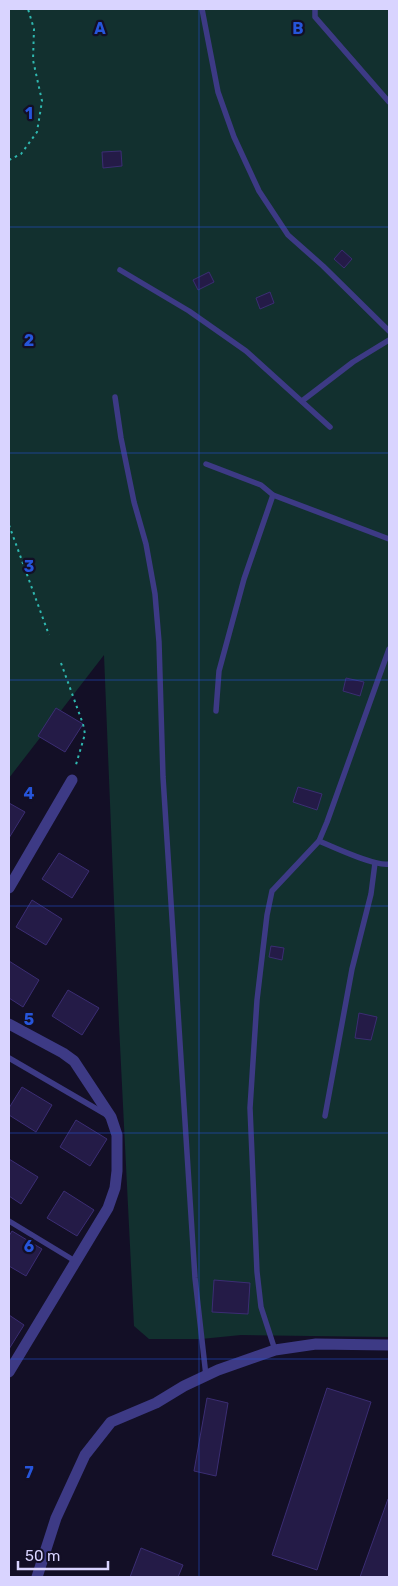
<svg xmlns="http://www.w3.org/2000/svg" width="398" height="1586" font-family="Rubik,sans-serif">
<style>
.green{fill:#12302f}
.building{fill:#241b47;stroke:#3b2d73}
.lines{fill:none;stroke-linecap:round;stroke-linejoin:round}
.path{stroke:#2fb8b0;stroke-width:2;stroke-dasharray:2.5 4;stroke-linecap:butt}
.service{stroke:#3d3a85;stroke-width:5.5}
.minor{stroke:#3d3a85;stroke-width:11}
.grid{fill:none;stroke:#2655da;stroke-width:1;stroke-opacity:0.55}
.grid-label{font-size:16px;text-anchor:middle;font-weight:bold;fill:#2655da;stroke:#130f26;stroke-width:4.5;stroke-linejoin:round;paint-order:stroke}
</style>
<rect width="100%" height="100%" fill="#130f26"/>
<polygon class="green" points="9,9 389,9 389,1337 241,1335 201,1339 149,1339 134,1326 119,1025 104,655 9,778"/>
<g class="building">
<polygon points="121,151 122,166 103,168 102,152"/>
<polygon points="342,250 352,259 344,268 334,259"/>
<polygon points="209,272 214,282 198,290 193,280"/>
<polygon points="270,292 274,303 260,309 256,298"/>
<polygon points="346,678 364,682 360,696 343,691"/>
<polygon points="56,708 83,724 65,752 38,736"/>
<polygon points="298,787 322,794 317,810 293,802"/>
<polygon points="9,803 25,812 9,838"/>
<polygon points="59,853 89,871 72,898 42,879"/>
<polygon points="32,900 62,919 46,945 16,927"/>
<polygon points="271,946 284,948 282,960 269,957"/>
<polygon points="9,961 39,980 23,1007 9,998"/>
<polygon points="68,990 99,1008 82,1035 52,1016"/>
<polygon points="359,1013 377,1017 371,1040 355,1038"/>
<polygon points="22,1087 52,1105 36,1132 9,1115 9,1108"/>
<polygon points="76,1120 107,1139 90,1166 60,1147"/>
<polygon points="9,1159 38,1177 21,1204 9,1196"/>
<polygon points="64,1191 94,1210 77,1236 47,1218"/>
<polygon points="12,1231 42,1249 26,1276 9,1266 9,1236"/>
<polygon points="214,1280 250,1283 248,1314 212,1312"/>
<polygon points="9,1315 24,1325 9,1349"/>
<polygon points="327,1388 371,1402 317,1570 272,1555"/>
<polygon points="207,1398 228,1403 216,1476 194,1471"/>
<polygon points="388,1499 389,1499 389,1577 360,1577"/>
<polygon points="141,1548 183,1565 178,1577 130,1577"/>
</g>
<g class="lines">
<g class="path">
<polyline points="9,160 21,154 37,132 42,101 33,60 34,29 28,9"/>
<polyline points="9,525 49,635"/>
<polyline points="61,663 83,724 85,734 75,768"/>
</g>
<g class="service">
<polyline points="202,9 218,92 234,137 259,191 288,235 323,266 389,331"/>
<polyline points="315,9 315,17 389,102"/>
<polyline points="120,270 189,311 246,351 330,427"/>
<polyline points="115,397 121,438 134,502 146,544 155,594 159,642 163,777 195,1278 206,1376"/>
<polyline points="302,401 353,362 389,340"/>
<polyline points="206,464 261,485 273,495 389,539"/>
<polyline points="216,711 219,671 244,579 273,495"/>
<path d="M319,841C333,847 376,867 389,864"/>
<polyline points="9,1058 107,1115"/>
<polyline points="325,1116 352,969 371,894 375,863"/>
<polyline points="9,1221 75,1261"/>
<polyline points="275,1350 261,1307 257,1272 250,1108 257,1000 267,915 272,891 319,841 327,822 389,649"/>
</g>
<g class="minor">
<polyline points="9,888 72,780"/>
<polyline points="9,1024 63,1053 74,1061 111,1117 117,1135 117,1171 115,1188 108,1208 9,1372"/>
<polyline points="37,1577 56,1518 85,1455 111,1422 156,1403 184,1386 218,1370 275,1350 316,1344 389,1345"/>
</g>
</g>
<path class="grid" d="M199,9V1577M9,227H389M9,453H389M9,680H389M9,906H389M9,1133H389M9,1359H389"/>
<g class="grid-label">
<text x="100" y="34">A</text>
<text x="298" y="34">B</text>
<text x="29" y="119">1</text>
<text x="29" y="346">2</text>
<text x="29" y="572">3</text>
<text x="29" y="799">4</text>
<text x="29" y="1025">5</text>
<text x="29" y="1252">6</text>
<text x="29" y="1478">7</text>
</g>
<rect width="398" height="1586" fill="none" stroke="#d9d4ff" stroke-width="20"/>
<path d="M18 1561v8h90v-8" fill="none" stroke="#d9d4ff" stroke-width="2.5"/>
<text x="25" y="1561" font-size="15" fill="#d9d4ff" stroke="#130f26" stroke-width="4" paint-order="stroke">50 m</text>
</svg>
